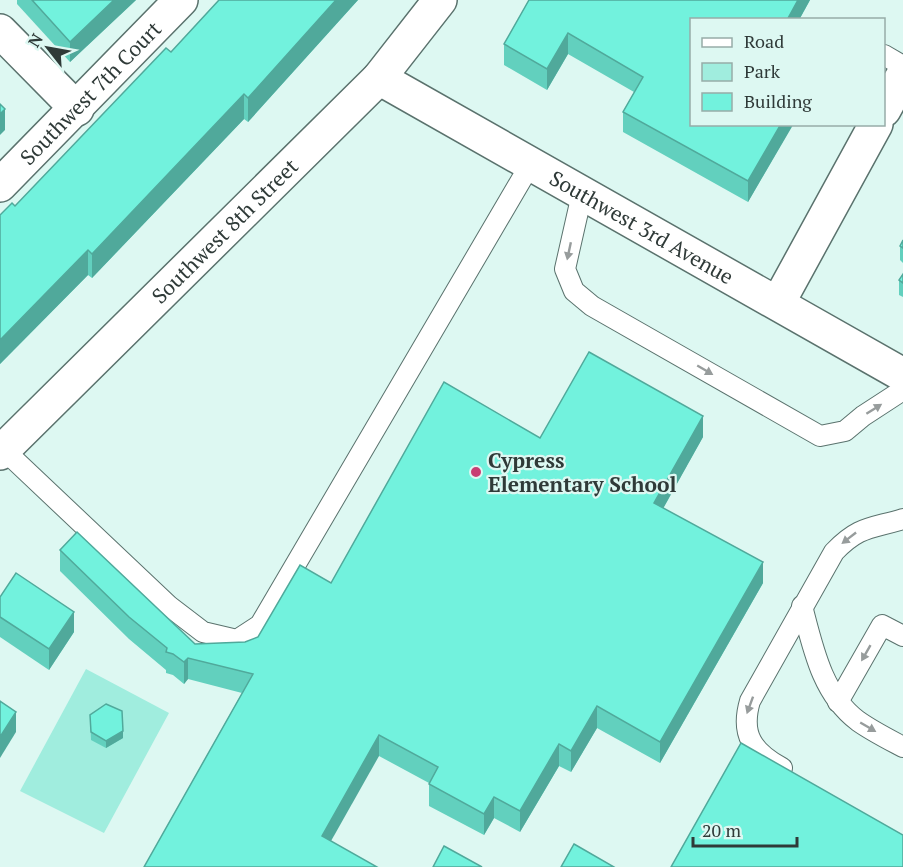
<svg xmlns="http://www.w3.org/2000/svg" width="903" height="867" font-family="'PT Serif',serif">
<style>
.park{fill:#a0edde}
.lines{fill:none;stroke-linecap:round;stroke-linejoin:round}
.lane-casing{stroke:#5a726d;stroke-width:22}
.street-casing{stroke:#5a726d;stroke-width:36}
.lane{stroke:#fff;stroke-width:20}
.street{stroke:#fff;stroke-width:33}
.wall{fill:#62d0be}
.shaded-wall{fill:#50a99b}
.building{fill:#72f2dd;stroke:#50a99b;stroke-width:1.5}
.oneway{fill:#979c9c}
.poi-dot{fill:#c83d73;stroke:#ddf8f2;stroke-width:2}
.labels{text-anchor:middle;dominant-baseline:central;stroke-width:4.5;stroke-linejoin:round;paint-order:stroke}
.street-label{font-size:21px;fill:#2f3a38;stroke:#ddf8f2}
.poi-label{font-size:21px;font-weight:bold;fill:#2f3a38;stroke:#ddf8f2;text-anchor:start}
</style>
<rect width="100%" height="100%" fill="#ddf8f2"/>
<polygon class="park" points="86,669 169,713 104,833 20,791"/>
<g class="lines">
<g class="lane-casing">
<g id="lane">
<polyline points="884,55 903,66"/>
<polyline points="582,194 565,269 574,291 592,306 820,436 845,431 863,416 903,390"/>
<polyline points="4,450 169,606 203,632 237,640 260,625 530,165"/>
<path d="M802,606C813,648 822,694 858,721C872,731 888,739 903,747"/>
<polyline points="838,702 882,625 903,636"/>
<path d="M782,768C753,752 740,735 750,701L834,552C859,526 870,529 903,519"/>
</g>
</g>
<g class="street-casing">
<g id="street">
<polyline points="0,31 77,109"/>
<path id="s1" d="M379,78L903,375"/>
<polyline points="884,110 903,75"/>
<path id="s2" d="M0,185L181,0"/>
<polyline points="778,303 876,124"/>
<path id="s3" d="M0,453L379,78L440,0"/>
</g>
</g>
<use href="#lane" class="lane"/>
<use href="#street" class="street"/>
</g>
<g class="wall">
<polygon points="17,0 136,0 70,62 17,4"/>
<polygon points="219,0 358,0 248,122 244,119 92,278 88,275 0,364 0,215 15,206 171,52"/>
<polygon points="529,0 810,0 799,20 692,20 793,124 748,202 623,132 623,112 634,92 568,54 547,90 504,65 504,44"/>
<polygon points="903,240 903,263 900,260 900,246"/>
<polygon points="903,274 903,297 899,295 899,280"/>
<polygon points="703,437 663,508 763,583 660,763 597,728 571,772 559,766 520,832 494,818 484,835 429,806 429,783 379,756 144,867 242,693 188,679 184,684 173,675 166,673 166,670 129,639 60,571 60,550 195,644 245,642 258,637 331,583 540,438"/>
<polygon points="0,597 74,632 49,670 0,637"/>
<polygon points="90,715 123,738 106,748 91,740"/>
</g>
<g class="shaded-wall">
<polygon points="114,0 136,0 70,62 70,42"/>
<polygon points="336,0 358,0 248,122 248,98"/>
<polygon points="798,0 810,0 799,20 787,20"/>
<polygon points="568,33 568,54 547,90 547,69"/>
<polygon points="244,94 244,119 92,278 92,254"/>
<polygon points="5,109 5,130 0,135 0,114"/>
<polygon points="781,124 793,125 748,202 748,181"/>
<polygon points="88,250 88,275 0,364 0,340"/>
<polygon points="703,416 703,437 654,525 654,503"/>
<polygon points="763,562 763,583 660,763 660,742"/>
<polygon points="74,612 74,632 49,670 49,649"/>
<polygon points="188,658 188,679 184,684 184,662"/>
<polygon points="597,706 597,728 571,772 571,751"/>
<polygon points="16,712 16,732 0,758 0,737"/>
<polygon points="123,731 123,738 106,748 106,741"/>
<polygon points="379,735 379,756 322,857 322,836"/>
<polygon points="559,744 559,766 520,832 520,811"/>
<polygon points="494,797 494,818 484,835 484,814"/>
</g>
<g class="building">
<polygon points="32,0 114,0 70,42"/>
<polygon points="219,0 336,0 248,98 244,94 92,254 88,250 0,340 0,215 12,203 15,206 166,48 171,52"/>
<polygon points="529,0 798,0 787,20 692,20 692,124 781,124 748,181 623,112 643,77 568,33 547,69 504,44"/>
<polygon points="0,104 5,109 0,114"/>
<polygon points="903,240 903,248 900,246"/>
<polygon points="903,274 903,283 899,280"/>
<polygon points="589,352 703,416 654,503 763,562 660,742 597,706 571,751 559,744 520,811 494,797 484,814 429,784 438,767 379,735 322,836 377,867 144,867 253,674 188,658 184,662 173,654 166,652 167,648 129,617 60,550 77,532 195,644 245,642 258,637 300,565 331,583 444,382 540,438"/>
<polygon points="16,573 74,612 49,649 0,617 0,597"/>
<polygon points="0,701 16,712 0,737"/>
<polygon points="106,704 122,711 123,731 106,741 91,732 90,715"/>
<polygon points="741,743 903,835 903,867 671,867"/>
<polygon points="574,844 614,867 561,867"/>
<polygon points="444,846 482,867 433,867"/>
</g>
<defs><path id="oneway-solid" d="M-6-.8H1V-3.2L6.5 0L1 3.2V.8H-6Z" transform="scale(1.5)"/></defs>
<g class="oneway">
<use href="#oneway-solid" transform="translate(569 251) rotate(102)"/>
<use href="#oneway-solid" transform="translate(705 370) rotate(30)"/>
<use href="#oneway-solid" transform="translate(874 409) rotate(-32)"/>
<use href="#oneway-solid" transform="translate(849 538) rotate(142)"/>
<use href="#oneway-solid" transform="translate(866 653) rotate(120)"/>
<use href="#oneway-solid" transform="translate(750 705) rotate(110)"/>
<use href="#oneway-solid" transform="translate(868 727) rotate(30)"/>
</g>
<circle class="poi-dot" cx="476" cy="472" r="6"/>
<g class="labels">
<g class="street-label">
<text stroke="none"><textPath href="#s2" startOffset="129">Southwest 7th Court</textPath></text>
<text stroke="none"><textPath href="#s1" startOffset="302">Southwest 3rd Avenue</textPath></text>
<text stroke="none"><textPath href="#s3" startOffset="316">Southwest 8th Street</textPath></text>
</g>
<g class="poi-label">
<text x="488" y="460">Cypress<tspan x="488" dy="24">Elementary School</tspan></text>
</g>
</g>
<rect x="690" y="18" width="195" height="108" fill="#ddf8f2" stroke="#97aca8" stroke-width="1.5"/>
<rect x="702" y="38" width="30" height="9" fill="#ffffff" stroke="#97aca8" stroke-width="1.5"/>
<text x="744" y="48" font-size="18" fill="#2f3a38">Road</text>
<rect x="702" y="63" width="30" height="18" fill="#a0edde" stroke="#97aca8" stroke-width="1.5"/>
<text x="744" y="78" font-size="18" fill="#2f3a38">Park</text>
<rect x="702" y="93" width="30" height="18" fill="#72f2dd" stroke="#97aca8" stroke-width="1.5"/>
<text x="744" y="108" font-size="18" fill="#2f3a38">Building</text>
<g transform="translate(48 48) rotate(301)" stroke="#ddf8f2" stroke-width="4.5" paint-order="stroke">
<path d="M0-4.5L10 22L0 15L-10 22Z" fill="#2f3a38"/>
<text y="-9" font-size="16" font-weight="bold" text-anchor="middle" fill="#2f3a38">N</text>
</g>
<path d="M693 837v9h104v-9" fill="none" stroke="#2f3a38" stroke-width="3"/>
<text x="702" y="837" font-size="18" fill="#2f3a38" stroke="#ddf8f2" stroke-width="4.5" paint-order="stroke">20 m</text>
</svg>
